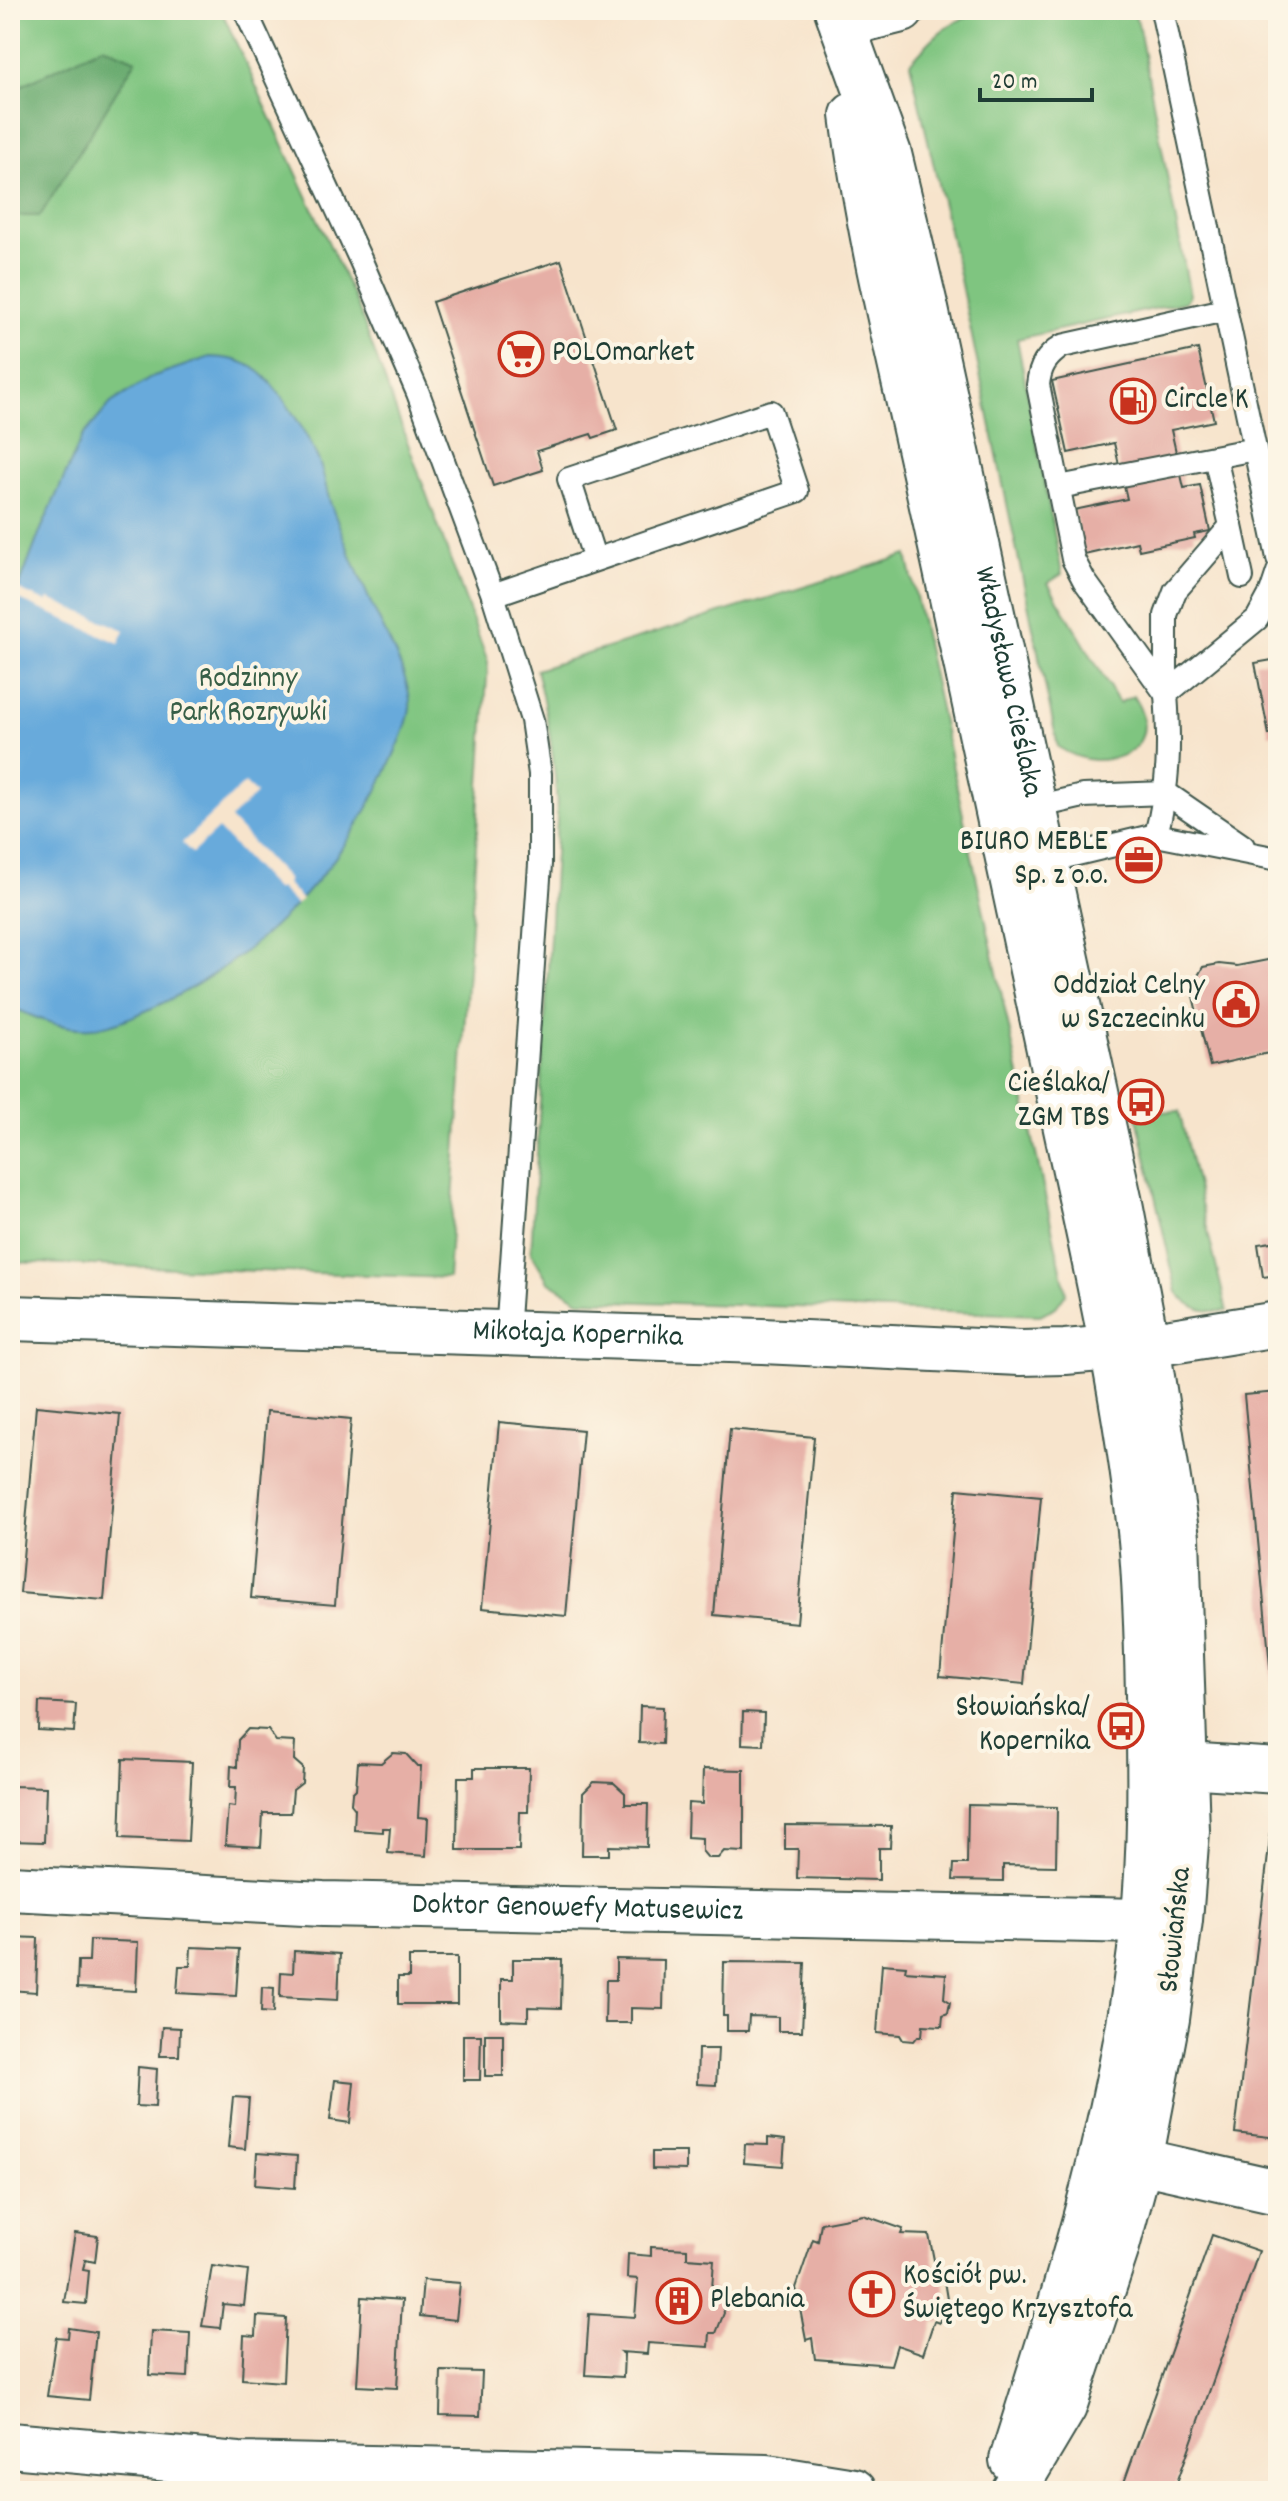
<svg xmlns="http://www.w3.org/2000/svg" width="1288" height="2501" font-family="Dekko,sans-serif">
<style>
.green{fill:#7fc580;stroke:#4f815a;stroke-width:2}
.forest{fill:#67aa6e;stroke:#437451;stroke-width:2}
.water{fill:#67aadb;stroke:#437488;stroke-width:2}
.pier{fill:#f7e4cc}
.building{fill:#e6afa6}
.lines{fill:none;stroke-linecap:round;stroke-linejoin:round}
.service-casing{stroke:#3f564b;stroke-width:26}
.minor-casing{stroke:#3f564b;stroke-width:48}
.tertiary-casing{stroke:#3f564b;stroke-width:48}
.service{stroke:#fff;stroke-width:22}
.minor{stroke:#fff;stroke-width:44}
.tertiary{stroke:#fff;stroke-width:44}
.labels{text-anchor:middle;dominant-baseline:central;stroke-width:8;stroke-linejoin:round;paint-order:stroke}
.poi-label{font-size:30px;fill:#1f3d34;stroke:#fcf5e5;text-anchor:start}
.park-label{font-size:30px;fill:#375f47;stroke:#fcf5e5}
.street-label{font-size:30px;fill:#1f3d34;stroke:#fcf5e5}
</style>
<rect width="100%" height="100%" fill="#fcf5e5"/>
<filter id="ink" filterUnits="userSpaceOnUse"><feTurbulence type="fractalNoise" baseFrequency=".0125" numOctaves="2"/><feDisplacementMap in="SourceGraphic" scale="16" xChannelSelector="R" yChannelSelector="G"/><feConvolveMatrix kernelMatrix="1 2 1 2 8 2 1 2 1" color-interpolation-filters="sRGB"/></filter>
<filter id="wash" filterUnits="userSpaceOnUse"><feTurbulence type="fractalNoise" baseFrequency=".006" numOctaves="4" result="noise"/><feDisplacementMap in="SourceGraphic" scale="32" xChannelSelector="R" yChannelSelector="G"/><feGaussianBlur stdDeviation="1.8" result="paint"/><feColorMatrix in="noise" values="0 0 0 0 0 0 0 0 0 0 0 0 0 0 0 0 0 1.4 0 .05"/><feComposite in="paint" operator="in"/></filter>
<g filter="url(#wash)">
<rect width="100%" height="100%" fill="#f7e4cc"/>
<g class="green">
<polygon points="10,10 221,10 356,302 488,662 448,1278 10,1262"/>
<path d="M994,10H1132L1138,23L1190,295L1185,302L1017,339L1062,574L1048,583L1119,703L1133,696C1158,733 1137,761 1094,760C1080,759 1069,754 1058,747L958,270L910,63C940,30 949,19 994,10Z"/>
<path d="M907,555L1066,1293L1056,1307L1040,1315L579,1300L548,1281L531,1252L557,820C557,768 549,721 536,670Z"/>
<path d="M1179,1111L1227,1311C1206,1312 1190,1310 1177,1292L1136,1113Z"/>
</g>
<polygon class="forest" points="103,46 136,60 40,216 10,216 10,91"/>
<path class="water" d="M210,357C232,358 249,361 265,377C284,396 307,434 318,459C324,473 326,490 331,505C343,537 356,569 370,601C381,626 413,681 410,708C407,729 396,750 387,770C339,874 254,963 148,1010C131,1017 111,1027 91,1028C63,1030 34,1018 10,1006V611L39,534L82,437L111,403L154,376Z"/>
<g class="pier">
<polygon points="19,590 47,602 49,599 125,630 119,643 15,598"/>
<polygon points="245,783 256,794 230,819 288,880 286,883 302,900 296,905 279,888 276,890 218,829 192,853 182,843"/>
</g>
<g id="blocks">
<g class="building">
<polygon points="561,260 617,430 593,438 591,434 537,451 543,470 493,486 432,302"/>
<polygon points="1198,349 1214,421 1171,430 1184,488 1200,485 1210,531 1194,534 1195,538 1139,550 1137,542 1084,554 1074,510 1127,499 1114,443 1068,453 1052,381"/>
<polygon points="1278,659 1278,733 1269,735 1255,663"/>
<polygon points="1278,958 1278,1051 1210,1066 1191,988 1203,967 1219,964 1237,966"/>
<polygon points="1278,1193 1278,1225 1276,1225 1271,1194"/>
<polygon points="1278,1241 1278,1275 1263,1277 1258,1244"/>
<polygon points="1278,1392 1278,1706 1274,1707 1244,1395"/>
<polygon points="36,1406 120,1414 104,1600 20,1593"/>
<polygon points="267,1411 351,1419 335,1605 251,1598"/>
<polygon points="499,1422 583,1430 566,1616 482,1608"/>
<polygon points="730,1429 814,1437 797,1623 714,1615"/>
<polygon points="957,1489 1041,1497 1024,1684 940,1676"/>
<polygon points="39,1702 76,1704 74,1732 38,1730"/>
<polygon points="640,1706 663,1707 662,1744 639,1743"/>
<polygon points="743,1712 764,1713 763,1745 742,1744"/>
<polygon points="248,1729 268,1730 276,1741 295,1742 294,1760 303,1768 302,1783 293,1790 291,1813 263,1813 261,1847 225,1845 228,1806 235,1807 236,1787 230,1787 231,1766 237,1767 238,1740"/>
<polygon points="393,1753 406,1754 417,1766 421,1766 418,1817 428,1818 426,1856 388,1853 390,1828 383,1828 383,1832 354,1830 355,1809 351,1804 352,1793 356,1789 358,1762 381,1763"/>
<polygon points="123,1759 192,1762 188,1841 120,1838"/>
<polygon points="474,1768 529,1768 528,1812 520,1812 519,1850 457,1850 458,1777 474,1777"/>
<polygon points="703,1769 744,1770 744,1852 724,1851 718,1858 708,1858 702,1851 702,1838 687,1837 688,1803 702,1804"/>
<polygon points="594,1782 614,1783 625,1793 625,1804 648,1804 647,1847 609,1846 609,1855 582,1855 583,1793"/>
<polygon points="10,1786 46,1787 44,1842 10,1841"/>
<polygon points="968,1805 1057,1807 1056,1866 1003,1865 1003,1881 953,1880 954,1864 967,1864"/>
<polygon points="1272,1821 1278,1822 1278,2138 1235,2133"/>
<polygon points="785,1825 891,1826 890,1848 879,1848 879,1880 797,1878 798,1849 785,1849"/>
<polygon points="10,1937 38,1938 36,1992 10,1990"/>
<polygon points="90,1940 138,1942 136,1991 77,1988 78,1961 89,1961"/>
<polygon points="191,1947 239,1949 236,1996 177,1993 179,1966 190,1966"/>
<polygon points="294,1951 340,1954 338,2000 280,1997 281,1972 293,1973"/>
<polygon points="409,1957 457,1957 457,2004 398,2004 398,1977 409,1977"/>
<polygon points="513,1959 562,1959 561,2008 528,2007 528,2021 501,2020 501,1979 513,1979"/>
<polygon points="616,1959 664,1960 663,2009 631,2008 631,2023 605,2023 606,1980 616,1980"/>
<polygon points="724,1962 805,1963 802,2031 778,2031 778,2017 749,2016 748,2031 727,2031 727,2016 723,2016"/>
<polygon points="882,1964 906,1966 905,1971 946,1974 944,1998 950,2002 948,2013 943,2015 942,2026 923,2025 922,2036 918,2036 914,2041 903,2040 900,2035 877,2033"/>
<polygon points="262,1987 274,1988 273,2013 261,2012"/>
<polygon points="162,2027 180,2028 179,2056 160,2056"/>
<rect x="485" y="2034" width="18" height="42"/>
<polygon points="463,2035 481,2035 480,2080 463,2080"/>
<polygon points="698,2049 718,2049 716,2085 697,2084"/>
<polygon points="138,2067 157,2069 155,2107 136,2106"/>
<polygon points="335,2080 354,2082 350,2123 330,2120"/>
<polygon points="233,2097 249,2098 245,2149 228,2147"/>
<polygon points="768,2138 785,2140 783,2166 744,2163 745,2144 768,2145"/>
<polygon points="652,2152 686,2152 686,2170 652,2169"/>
<polygon points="257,2153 297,2156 295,2188 255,2185"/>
<polygon points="863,2215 903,2229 901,2234 929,2235 937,2275 943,2275 947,2299 939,2323 934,2321 923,2354 897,2345 891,2365 815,2359 812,2338 806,2340 796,2288 813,2239 818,2241 821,2223"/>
<polygon points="75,2233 98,2236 95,2262 85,2260 83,2270 89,2271 86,2304 64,2302"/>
<polygon points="1212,2235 1259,2251 1174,2491 1121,2491"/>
<polygon points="651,2247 687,2249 687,2258 714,2260 712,2289 719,2289 724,2313 716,2333 710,2333 709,2347 648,2343 647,2354 621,2352 624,2354 623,2377 585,2375 589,2314 635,2317 638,2279 627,2278 628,2254 651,2256"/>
<polygon points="212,2266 248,2271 244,2306 223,2304 220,2328 202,2326"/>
<polygon points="423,2280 460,2283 456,2320 420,2316"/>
<polygon points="362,2297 402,2300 397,2388 357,2386"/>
<polygon points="257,2316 286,2318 283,2382 242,2379 244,2335 256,2336"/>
<polygon points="69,2328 96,2332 89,2400 47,2396 56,2337 68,2338"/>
<polygon points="151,2331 190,2333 188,2377 149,2375"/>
<polygon points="441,2371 482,2372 480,2416 440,2415"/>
</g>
</g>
</g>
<g filter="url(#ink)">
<use href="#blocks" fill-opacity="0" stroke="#3f564b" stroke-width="2"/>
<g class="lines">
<g class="service-casing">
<g id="service">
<polyline points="245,10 361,261 418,393 493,595 532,720 540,774 540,864 507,1334"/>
<polyline points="1162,10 1278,558"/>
<polyline points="1059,487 1255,449"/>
<polyline points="1231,526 1242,577"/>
<polyline points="493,595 797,491 771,412 569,479 595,560"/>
<path d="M1166,694L1084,580L1073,559L1038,385C1040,366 1046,357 1062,346L1225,310"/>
<polyline points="1166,694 1166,615 1175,591 1231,526 1215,457"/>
<polyline points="1027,809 1083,796 1166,793 1243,846"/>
<path d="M1156,835C1169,784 1170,747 1166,694L1257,619L1271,593L1278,572"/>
<polyline points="1039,863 1156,835 1278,859"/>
</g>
</g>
<g class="minor-casing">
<g id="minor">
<polyline points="842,25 902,10"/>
<path id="s1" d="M10,1318L762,1341L1020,1353L1065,1352L1147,1345L1278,1324"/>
<polyline points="1185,1765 1278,1771"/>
<path id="s2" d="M10,1888L323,1904L1143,1921"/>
<polyline points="1140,2161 1278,2192"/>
<polyline points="10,2445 239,2465 767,2477 854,2491"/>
</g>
</g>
<g class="tertiary-casing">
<g id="tertiary">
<path id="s3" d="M837,10L889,154L926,309L1120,1203L1147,1345L1177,1537L1187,1831L1180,1920L1167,2019L1140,2161L1116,2250L1064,2407L1014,2491"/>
<path d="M853,115C869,242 902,367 929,492C976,707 1022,922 1068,1138C1097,1271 1127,1404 1141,1540C1146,1591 1147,1644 1148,1696C1150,1772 1151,1848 1143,1924C1124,2108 1068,2284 1012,2460"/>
</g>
</g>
<use href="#service" class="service"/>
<use href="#minor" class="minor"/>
<use href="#tertiary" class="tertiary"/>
</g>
</g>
<defs>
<g id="supermarket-ring" transform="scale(2.3)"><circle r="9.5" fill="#fcf5e5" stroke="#c8321e" stroke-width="1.5"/><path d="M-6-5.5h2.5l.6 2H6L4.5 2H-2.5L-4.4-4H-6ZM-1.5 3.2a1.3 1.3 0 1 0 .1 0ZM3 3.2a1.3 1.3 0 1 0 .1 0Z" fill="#c8321e"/></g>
<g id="fuel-ring" transform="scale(2.3)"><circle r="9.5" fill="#fcf5e5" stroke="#c8321e" stroke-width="1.5"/><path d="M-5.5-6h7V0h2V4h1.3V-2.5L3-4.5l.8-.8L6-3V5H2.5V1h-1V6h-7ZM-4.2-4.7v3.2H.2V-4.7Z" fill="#c8321e"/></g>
<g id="office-ring" transform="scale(2.3)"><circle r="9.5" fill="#fcf5e5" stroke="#c8321e" stroke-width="1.5"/><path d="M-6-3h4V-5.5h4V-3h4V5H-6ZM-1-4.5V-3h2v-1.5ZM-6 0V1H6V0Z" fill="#c8321e"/></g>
<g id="civic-ring" transform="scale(2.3)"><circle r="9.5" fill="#fcf5e5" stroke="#c8321e" stroke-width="1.5"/><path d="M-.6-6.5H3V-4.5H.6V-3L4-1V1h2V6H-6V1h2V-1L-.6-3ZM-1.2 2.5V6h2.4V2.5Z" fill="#c8321e"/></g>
<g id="bus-ring" transform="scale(2.3)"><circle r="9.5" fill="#fcf5e5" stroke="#c8321e" stroke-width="1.5"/><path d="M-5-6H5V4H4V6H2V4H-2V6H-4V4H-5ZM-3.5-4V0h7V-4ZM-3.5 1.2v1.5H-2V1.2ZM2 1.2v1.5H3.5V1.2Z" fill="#c8321e"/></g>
<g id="church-ring" transform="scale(2.3)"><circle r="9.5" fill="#fcf5e5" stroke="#c8321e" stroke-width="1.5"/><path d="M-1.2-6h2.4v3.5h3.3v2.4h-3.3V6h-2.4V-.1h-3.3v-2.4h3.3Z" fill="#c8321e"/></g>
<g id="building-ring" transform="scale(2.3)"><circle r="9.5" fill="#fcf5e5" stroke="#c8321e" stroke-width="1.5"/><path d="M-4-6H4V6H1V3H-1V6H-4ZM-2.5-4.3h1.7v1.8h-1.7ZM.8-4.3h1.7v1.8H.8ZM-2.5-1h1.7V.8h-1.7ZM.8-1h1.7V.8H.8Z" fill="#c8321e"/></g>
</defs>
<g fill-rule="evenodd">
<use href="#supermarket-ring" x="521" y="354"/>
<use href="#fuel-ring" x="1133" y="401"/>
<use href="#office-ring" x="1139" y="860"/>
<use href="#civic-ring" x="1236" y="1004"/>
<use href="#bus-ring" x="1141" y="1102"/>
<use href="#bus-ring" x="1121" y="1726"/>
<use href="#church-ring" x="872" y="2294"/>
<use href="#building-ring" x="679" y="2301"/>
</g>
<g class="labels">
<g class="poi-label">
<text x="552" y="354">POLOmarket</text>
<text x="1164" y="401">Circle K</text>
<text x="1108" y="843" text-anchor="end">BIURO MEBLE<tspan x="1108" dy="34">Sp. z o.o.</tspan></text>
<text x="1205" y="987" text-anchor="end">Oddział Celny<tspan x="1205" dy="34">w Szczecinku</tspan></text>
<text x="1110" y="1085" text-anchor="end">Cieślaka/<tspan x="1110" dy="34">ZGM TBS</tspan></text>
<text x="1090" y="1709" text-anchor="end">Słowiańska/<tspan x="1090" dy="34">Kopernika</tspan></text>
<text x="903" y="2277">Kościół pw.<tspan x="903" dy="34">Świętego Krzysztofa</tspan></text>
<text x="710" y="2301">Plebania</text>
</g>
<g class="park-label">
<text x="248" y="680">Rodzinny<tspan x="248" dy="34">Park Rozrywki</tspan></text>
</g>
<g class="street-label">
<text stroke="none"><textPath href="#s3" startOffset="694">Władysława Cieślaka</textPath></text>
<text stroke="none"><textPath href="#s1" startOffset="568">Mikołaja Kopernika</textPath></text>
<text stroke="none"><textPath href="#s2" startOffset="568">Doktor Genowefy Matusewicz</textPath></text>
<text transform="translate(1177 1930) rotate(-84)">Słowiańska</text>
</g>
</g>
<rect width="1288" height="2501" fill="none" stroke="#fcf5e5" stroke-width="40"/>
<path d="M980 88v12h112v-12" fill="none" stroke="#1f3d34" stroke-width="4"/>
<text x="992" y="88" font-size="24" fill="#1f3d34" stroke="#fcf5e5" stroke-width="6" paint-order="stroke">20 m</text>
</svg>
